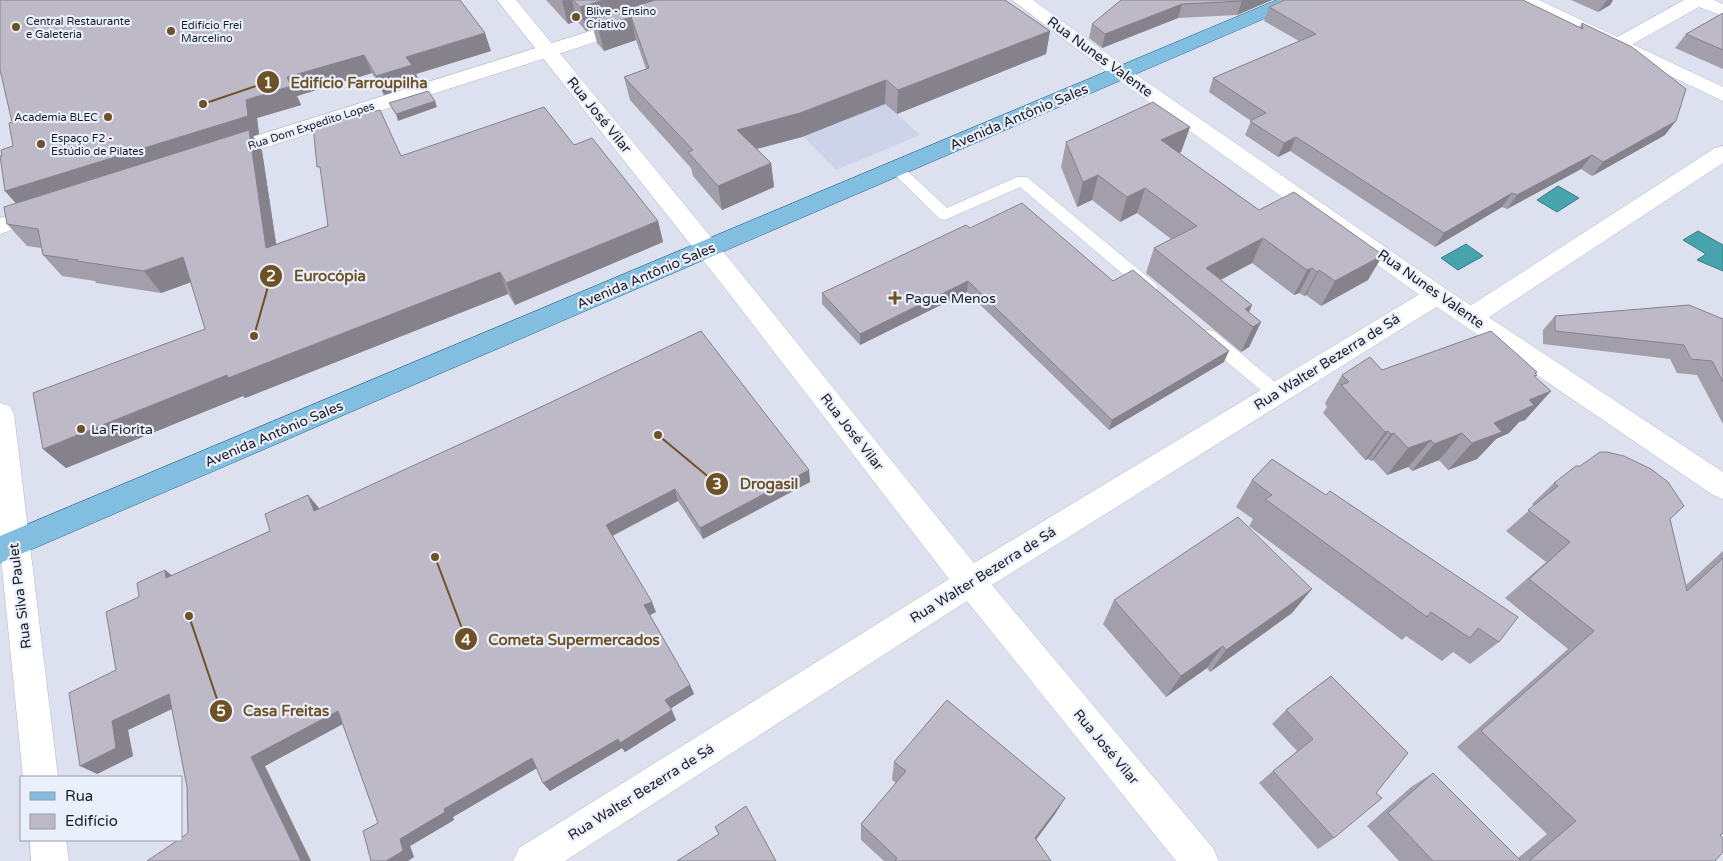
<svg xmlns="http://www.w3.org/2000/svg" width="1723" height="861" font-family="'Varela Round',sans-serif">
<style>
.built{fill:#cdd4e9}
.water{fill:#47a4ad;stroke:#3a7c83}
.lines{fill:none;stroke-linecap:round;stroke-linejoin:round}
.service-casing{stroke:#b4b9c6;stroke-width:1}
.minor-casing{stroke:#b4b9c6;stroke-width:1}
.tertiary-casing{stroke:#b4b9c6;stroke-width:1}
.primary-casing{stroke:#28698f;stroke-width:1}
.service{fill:#fff;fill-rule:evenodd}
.minor{fill:#fff;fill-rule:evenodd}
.tertiary{fill:#fff;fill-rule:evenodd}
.primary{fill:#82bedf;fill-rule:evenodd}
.wall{fill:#a39faa}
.shaded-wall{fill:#85828b}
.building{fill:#beb9c6;stroke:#85828b}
.poi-dot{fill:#6e5125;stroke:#eaeffc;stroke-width:2}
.labels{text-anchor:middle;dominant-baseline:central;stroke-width:4.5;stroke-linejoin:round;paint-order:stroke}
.far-poi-label{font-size:11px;fill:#1c1d22;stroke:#eaeffc;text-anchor:start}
.far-street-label{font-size:11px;fill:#1c1d22;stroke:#eaeffc}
.street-label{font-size:14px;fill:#1c1d22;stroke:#eaeffc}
.poi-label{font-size:14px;fill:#1c1d22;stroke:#eaeffc;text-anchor:start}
.leader{fill:none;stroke:#6e5125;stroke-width:2}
.callout-dot{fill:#6e5125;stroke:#eaeffc;stroke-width:2}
.mark-label{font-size:15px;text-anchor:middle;font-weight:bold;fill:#fff}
.callout-label{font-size:15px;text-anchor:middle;font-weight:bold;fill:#6e5125;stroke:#eaeffc;stroke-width:4.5;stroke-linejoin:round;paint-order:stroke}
</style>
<rect width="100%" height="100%" fill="#dde1ef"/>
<polygon class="built" points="842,63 920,135 836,170 761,94"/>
<g class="water">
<polygon points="1558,186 1579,198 1557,212 1537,200"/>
<polygon points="1698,231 1723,245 1723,271 1697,260 1706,254 1683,240"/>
<polygon points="1466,244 1483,256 1458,270 1441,258"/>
</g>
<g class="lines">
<g class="service-casing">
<g id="service">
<polygon points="897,164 902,166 947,208 1017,177 1027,177 1156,284 1158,288 1156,292 1150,294 1144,292 1020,187 945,220 940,219 892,172 890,169 892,166"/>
<polygon points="1208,330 1214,331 1282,388 1285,393 1282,398 1276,400 1270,398 1202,341 1199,336 1202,331"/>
</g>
</g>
<g class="minor-casing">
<g id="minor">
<polygon points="497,0 516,0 739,271 974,563 1428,289 1437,286 1446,289 1449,295 1446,301 992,585 1213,848 1219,861 1176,861 967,601 565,861 513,861 519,848 949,579 721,283"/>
<polygon points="1012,0 1033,0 1128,69 1131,73 1128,77 1121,79 1114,77"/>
<polygon points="1684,0 1714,0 1723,4 1723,16 1699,7 1624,49 1617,51 1610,49 1608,45 1610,41"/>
<polygon points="1723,146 1723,163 1480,323 1471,326 1462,323 1459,317 1462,311 1715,148"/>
<polygon points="0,403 10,406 14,414 58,777 23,777 0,547"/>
<polygon points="30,840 66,840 69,861 31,861"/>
</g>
</g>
<g class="tertiary-casing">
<g id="tertiary">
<polygon points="1516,0 1539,0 1723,87 1723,101 1519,4"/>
<polygon points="632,18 639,20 641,24 639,28 230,159 222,161 214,159 211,154 214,149"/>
<polygon points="1121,67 1128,69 1446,289 1723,472 1723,499 1713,495 1428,301 1114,77 1111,73 1114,69"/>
<polygon points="41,205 49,207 52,212 49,217 0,234 0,218"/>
</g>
</g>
<g class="primary-casing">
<polygon id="primary" points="1277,0 1301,0 1298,4 0,563 0,536"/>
</g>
<use href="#service" class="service"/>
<use href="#minor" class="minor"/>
<use href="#tertiary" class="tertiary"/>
<use href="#primary" class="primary"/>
</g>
<g class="wall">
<polygon points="546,0 1005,0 1050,31 1046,54 897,114 885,104 802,137 757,149 771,163 774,187 722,210 693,176 691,168 630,100 624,77 646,69 636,40 604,51 597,43 593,28 586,31 577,21 568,24"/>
<polygon points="1121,0 1272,0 1237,15 1178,18 1102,48 1089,38 1092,24"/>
<polygon points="1571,0 1613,0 1610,5 1598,12"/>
<polygon points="1269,7 1579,28 1582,23 1665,135 1592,176 1581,169 1507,209 1502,207 1435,247 1290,151 1278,157 1245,135 1251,121 1209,92 1213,78 1299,41 1264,21"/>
<polygon points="1723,13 1723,69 1675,48 1686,34"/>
<polygon points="491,51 416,74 420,83 384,95 372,73 297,96 301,105 257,118 259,134 253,136 262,151 276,244 328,226 401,156 574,145 658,221 663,242 515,305 508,294 245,398 243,396 66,468 43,449 205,329 191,282 161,293 96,283 95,281 62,276 43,255 41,248 27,246 7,224 16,203 5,191 2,156 13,146 12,122 1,73"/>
<polygon points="1190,127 1181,152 1179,153 1259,210 1368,280 1321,306 1306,295 1304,296 1299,293 1294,295 1252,263 1221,280 1252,305 1249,312 1261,322 1249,347 1241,352 1146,273 1154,248 1171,239 1137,213 1120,222 1092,200 1077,207 1061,167 1066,142"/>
<polygon points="970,228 1113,281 1224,362 1109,430 967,292 860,345 822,304 822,293"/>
<polygon points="1555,316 1723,319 1723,424 1697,375 1677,373 1670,359 1543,344 1543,330"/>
<polygon points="1382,370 1537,372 1536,374 1537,375 1535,377 1551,391 1525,420 1519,422 1509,433 1496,439 1477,459 1448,470 1439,460 1412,471 1408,467 1387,475 1373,460 1371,461 1368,459 1365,460 1323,413 1327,407 1325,403 1342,375"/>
<polygon points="809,470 810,482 703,539 678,501 613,536 656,612 650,615 690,685 694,694 670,708 676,720 625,752 622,748 550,791 543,783 536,768 453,817 454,820 410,846 414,857 408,861 371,861 378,823 343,724 265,766 188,833 187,787 172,709 128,730 133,756 97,774 116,670 139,597 165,570 172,576 270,531 308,495 318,507 319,509"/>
<polygon points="1252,480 1499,642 1470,664 1453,652 1442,661 1406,636 1402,640 1249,526 1253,519 1236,507"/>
<polygon points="1554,483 1670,519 1686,585 1723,551 1723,833 1720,835 1715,861 1399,861 1367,826 1411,787 1433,773 1518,858 1547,834 1457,747 1568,649 1505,598 1546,562 1506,531 1534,506 1532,504"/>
<polygon points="1114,600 1292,613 1210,672 1207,668 1166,697 1103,624"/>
<polygon points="1331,676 1334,838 1318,849 1259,783 1273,771 1297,751 1272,724 1286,710"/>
<polygon points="894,762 1065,798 1055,814 1036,840 1051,861 884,861 861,840 861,824 896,783 892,780"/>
</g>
<g class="shaded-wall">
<polygon points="564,0 572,0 577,21 568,24 562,1"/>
<polygon points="604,0 683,0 591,20 593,28 586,31 580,7"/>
<polygon points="1244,0 1272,0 1237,15 1242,1"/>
<polygon points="1607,0 1613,0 1610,5 1598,12"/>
<polygon points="1182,4 1178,18 1102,48 1105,34"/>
<polygon points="631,17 636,40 604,51 598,28"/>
<polygon points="1050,31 1046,54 897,114 898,90"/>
<polygon points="485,33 491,51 416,74 420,83 384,95 376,76 406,57"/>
<polygon points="364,55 372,73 297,96 301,105 257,118 259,134 253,136 262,151 280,269 21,209 5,191 246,100 287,77"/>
<polygon points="886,80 885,104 802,137 740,153 737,130"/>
<polygon points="435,101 437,107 398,121 396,114"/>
<polygon points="1676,121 1665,135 1592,176 1603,162"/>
<polygon points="1190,127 1181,152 1154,165 1161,140"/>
<polygon points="1296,137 1290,151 1278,157 1284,143"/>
<polygon points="1592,155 1581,169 1507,209 1517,195"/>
<polygon points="771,163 774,187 722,210 718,186"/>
<polygon points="1098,175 1092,200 1077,207 1083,182"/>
<polygon points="1145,188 1137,213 1120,222 1127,197"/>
<polygon points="1512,193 1502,207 1435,247 1444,233"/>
<polygon points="658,221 663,242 515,305 506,283"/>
<polygon points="1263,238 1252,263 1204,288 1206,268"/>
<polygon points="1383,255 1368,280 1321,306 1335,281"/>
<polygon points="183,257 200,279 161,293 144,271"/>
<polygon points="1312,268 1299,293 1294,295 1307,270"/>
<polygon points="1319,270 1306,295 1304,296 1317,272"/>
<polygon points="500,272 508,294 245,398 243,396 66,468 43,449 227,375"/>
<polygon points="968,281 967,292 860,345 860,334"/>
<polygon points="1252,305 1245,321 1245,309"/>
<polygon points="1261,322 1249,347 1241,352 1253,327"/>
<polygon points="1229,351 1224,362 1109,430 1112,420"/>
<polygon points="1551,391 1525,420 1519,422 1509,433 1496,439 1477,459 1448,470 1472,443 1494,423 1529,400"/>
<polygon points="1388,431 1368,459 1365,460 1385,432"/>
<polygon points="1394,433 1373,460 1371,461 1391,434"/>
<polygon points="1462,433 1439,460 1412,471 1434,444"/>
<polygon points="1431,440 1408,467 1387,475 1408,448"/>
<polygon points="809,470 810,482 703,539 700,528"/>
<polygon points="675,489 678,501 611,536 606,525"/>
<polygon points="308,495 318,507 324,523 314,511"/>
<polygon points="165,570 179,581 166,578"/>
<polygon points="1312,589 1292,613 1210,672 1226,650"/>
<polygon points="652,602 656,612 648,616 644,605"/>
<polygon points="1223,646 1207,668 1166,697 1181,676"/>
<polygon points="690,685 694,694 670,709 665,700"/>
<polygon points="169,694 184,703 128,730 133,756 97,774 80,766 112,721"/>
<polygon points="672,710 676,720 625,752 622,748 550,791 543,783 618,739"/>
<polygon points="338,711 350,720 265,766 311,861 301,861 251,757"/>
<polygon points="532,758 539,767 453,817 454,820 410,846 414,857 408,861 386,861 400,839 444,809"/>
<polygon points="1065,798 1055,814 1026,853 1035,838"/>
</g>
<g class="building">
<polygon points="0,0 460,0 485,33 406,57 412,65 376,76 364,55 287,77 291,86 246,100 248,116 5,191 0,156 2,156 1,150 13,146 9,123 12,122 0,70"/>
<polygon points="573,0 604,0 580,7"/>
<polygon points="655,0 1005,0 1050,31 898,90 886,80 800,113 737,130 771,163 718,186 688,152 693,150 624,77 649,68 631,17 598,28 591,20"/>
<polygon points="1121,0 1244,0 1242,1 1182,4 1105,34 1092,24"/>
<polygon points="1285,0 1523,0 1583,29 1582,23 1632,47 1686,89 1676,121 1603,162 1592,155 1517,195 1512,193 1444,233 1296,137 1284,143 1250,121 1266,113 1213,78 1316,34 1269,7"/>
<polygon points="1723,13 1723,50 1686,34"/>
<polygon points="428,91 435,101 396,114 389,103"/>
<polygon points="1153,102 1190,127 1161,140 1259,210 1294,192 1383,255 1335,281 1319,270 1317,272 1312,268 1307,270 1263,238 1206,268 1252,305 1245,309 1261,322 1253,327 1154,248 1197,226 1145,188 1127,197 1098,175 1083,182 1066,142"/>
<polygon points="544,107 574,145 592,138 658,221 506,283 500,272 228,378 227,375 43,449 33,393 205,329 183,257 144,271 77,261 78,260 43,255 38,229 7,224 4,207 249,130 266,248 328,226 320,167 317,167 313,125 380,110 401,156"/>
<polygon points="1022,203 1113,281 1133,270 1229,351 1112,420 968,281 860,334 822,293 966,225 970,228"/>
<polygon points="1689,305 1723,319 1723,382 1712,361 1691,359 1684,345 1555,331 1555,316"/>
<polygon points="701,331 809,470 700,528 675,489 606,525 652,602 644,605 690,685 665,700 672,710 620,743 618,739 543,783 532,758 444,809 445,812 400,839 403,851 386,861 371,861 363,831 378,823 338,711 251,757 301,861 147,861 178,840 181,840 181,838 188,833 187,787 169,694 112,721 116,748 80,766 69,693 116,670 106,612 139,597 137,583 165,570 166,578 270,531 265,514 308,495 314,511 526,414"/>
<polygon points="1491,331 1537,372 1535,373 1537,375 1534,376 1551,391 1529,400 1534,405 1494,423 1502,432 1472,443 1462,433 1434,444 1431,440 1408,448 1394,433 1391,434 1388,431 1385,432 1341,385 1349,382 1342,375 1370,357 1382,370"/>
<polygon points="1600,452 1607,452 1624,456 1651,469 1668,482 1684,506 1670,519 1687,591 1723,558 1723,833 1720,835 1723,838 1723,852 1715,861 1529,861 1576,821 1481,731 1594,631 1529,579 1570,542 1528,510 1558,486 1554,483 1576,466 1580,466"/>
<polygon points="1272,459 1326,495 1330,491 1518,617 1499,642 1478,628 1470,638 1431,612 1427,617 1265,499 1272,495 1252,480"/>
<polygon points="1238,517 1312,589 1226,650 1223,646 1181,676 1114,600"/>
<polygon points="1331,676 1408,753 1376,793 1382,798 1334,838 1273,771 1313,739 1286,710"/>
<polygon points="947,700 1065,798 1035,838 1051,861 895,861 897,858 861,824 906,771 894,762"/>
<polygon points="1433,773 1521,861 1433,861 1388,813"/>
<polygon points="746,806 776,861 677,861 719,834 715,827"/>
</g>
<g class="poi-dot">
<circle cx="576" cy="17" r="5"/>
<circle cx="16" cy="27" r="5"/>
<circle cx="171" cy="31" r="5"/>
<circle cx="108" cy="117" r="5"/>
<circle cx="41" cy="144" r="5"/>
<path d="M892.5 290.5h5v5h5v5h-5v5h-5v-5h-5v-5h5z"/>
<circle cx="81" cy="429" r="5"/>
</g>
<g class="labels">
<g class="far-poi-label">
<text x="586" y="11">Blive - Ensino<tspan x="586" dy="13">Criativo</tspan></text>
<text x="26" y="21">Central Restaurante<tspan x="26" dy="13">e Galeteria</tspan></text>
<text x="181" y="25">Edifício Frei<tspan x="181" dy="13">Marcelino</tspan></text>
<text x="98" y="117" text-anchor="end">Academia BLEC</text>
<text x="51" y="138">Espaço F2 -<tspan x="51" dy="13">Estúdio de Pilates</tspan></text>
</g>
<g class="far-street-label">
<text transform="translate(311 126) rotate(-18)">Rua Dom Expedito Lopes</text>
</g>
<g class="street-label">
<text transform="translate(1100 57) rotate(36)">Rua Nunes Valente</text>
<text transform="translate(599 115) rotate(51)">Rua José Vilar</text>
<text transform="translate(1019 117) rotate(-23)">Avenida Antônio Sales</text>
<text transform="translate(646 276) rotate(-23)">Avenida Antônio Sales</text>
<text transform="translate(1431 289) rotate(35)">Rua Nunes Valente</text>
<text transform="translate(1327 362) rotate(-32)">Rua Walter Bezerra de Sá</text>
<text transform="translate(852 432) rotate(52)">Rua José Vilar</text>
<text transform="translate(274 434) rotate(-23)">Avenida Antônio Sales</text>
<text transform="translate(983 575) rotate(-32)">Rua Walter Bezerra de Sá</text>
<text transform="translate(20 596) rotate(-97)">Rua Silva Paulet</text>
<text transform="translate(1106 747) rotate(50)">Rua José Vilar</text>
<text transform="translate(641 792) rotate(-32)">Rua Walter Bezerra de Sá</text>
</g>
<g class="poi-label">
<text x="905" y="298">Pague Menos</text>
<text x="91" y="429">La Fiorita</text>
</g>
</g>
<path class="leader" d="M203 104L268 82M254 336L271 276M658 435L717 484M435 557L466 639M189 616L221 711"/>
<g class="callout-dot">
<circle cx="203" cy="104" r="5"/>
<circle cx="254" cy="336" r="5"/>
<circle cx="658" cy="435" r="5"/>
<circle cx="435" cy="557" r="5"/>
<circle cx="189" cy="616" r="5"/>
<circle cx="268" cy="82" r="12"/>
<circle cx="271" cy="276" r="12"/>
<circle cx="717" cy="484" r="12"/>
<circle cx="466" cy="639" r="12"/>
<circle cx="221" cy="711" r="12"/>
</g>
<g class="mark-label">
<text x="268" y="88">1</text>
<text x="271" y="281">2</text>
<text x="717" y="489">3</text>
<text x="466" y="645">4</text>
<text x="221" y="716">5</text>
</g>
<g class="callout-label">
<text x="359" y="88">Edifício Farroupilha</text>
<text x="330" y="281">Eurocópia</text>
<text x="769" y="489">Drogasil</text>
<text x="574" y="645">Cometa Supermercados</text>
<text x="286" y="716">Casa Freitas</text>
</g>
<rect x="20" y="776" width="162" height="65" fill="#eaeffc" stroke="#989ba5"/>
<rect x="30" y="792" width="25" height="8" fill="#82bedf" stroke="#989ba5"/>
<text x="65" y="801" font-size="15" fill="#1c1d22">Rua</text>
<rect x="30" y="814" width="25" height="15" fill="#beb9c6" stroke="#989ba5"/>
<text x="65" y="826" font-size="15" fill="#1c1d22">Edifício</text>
</svg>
